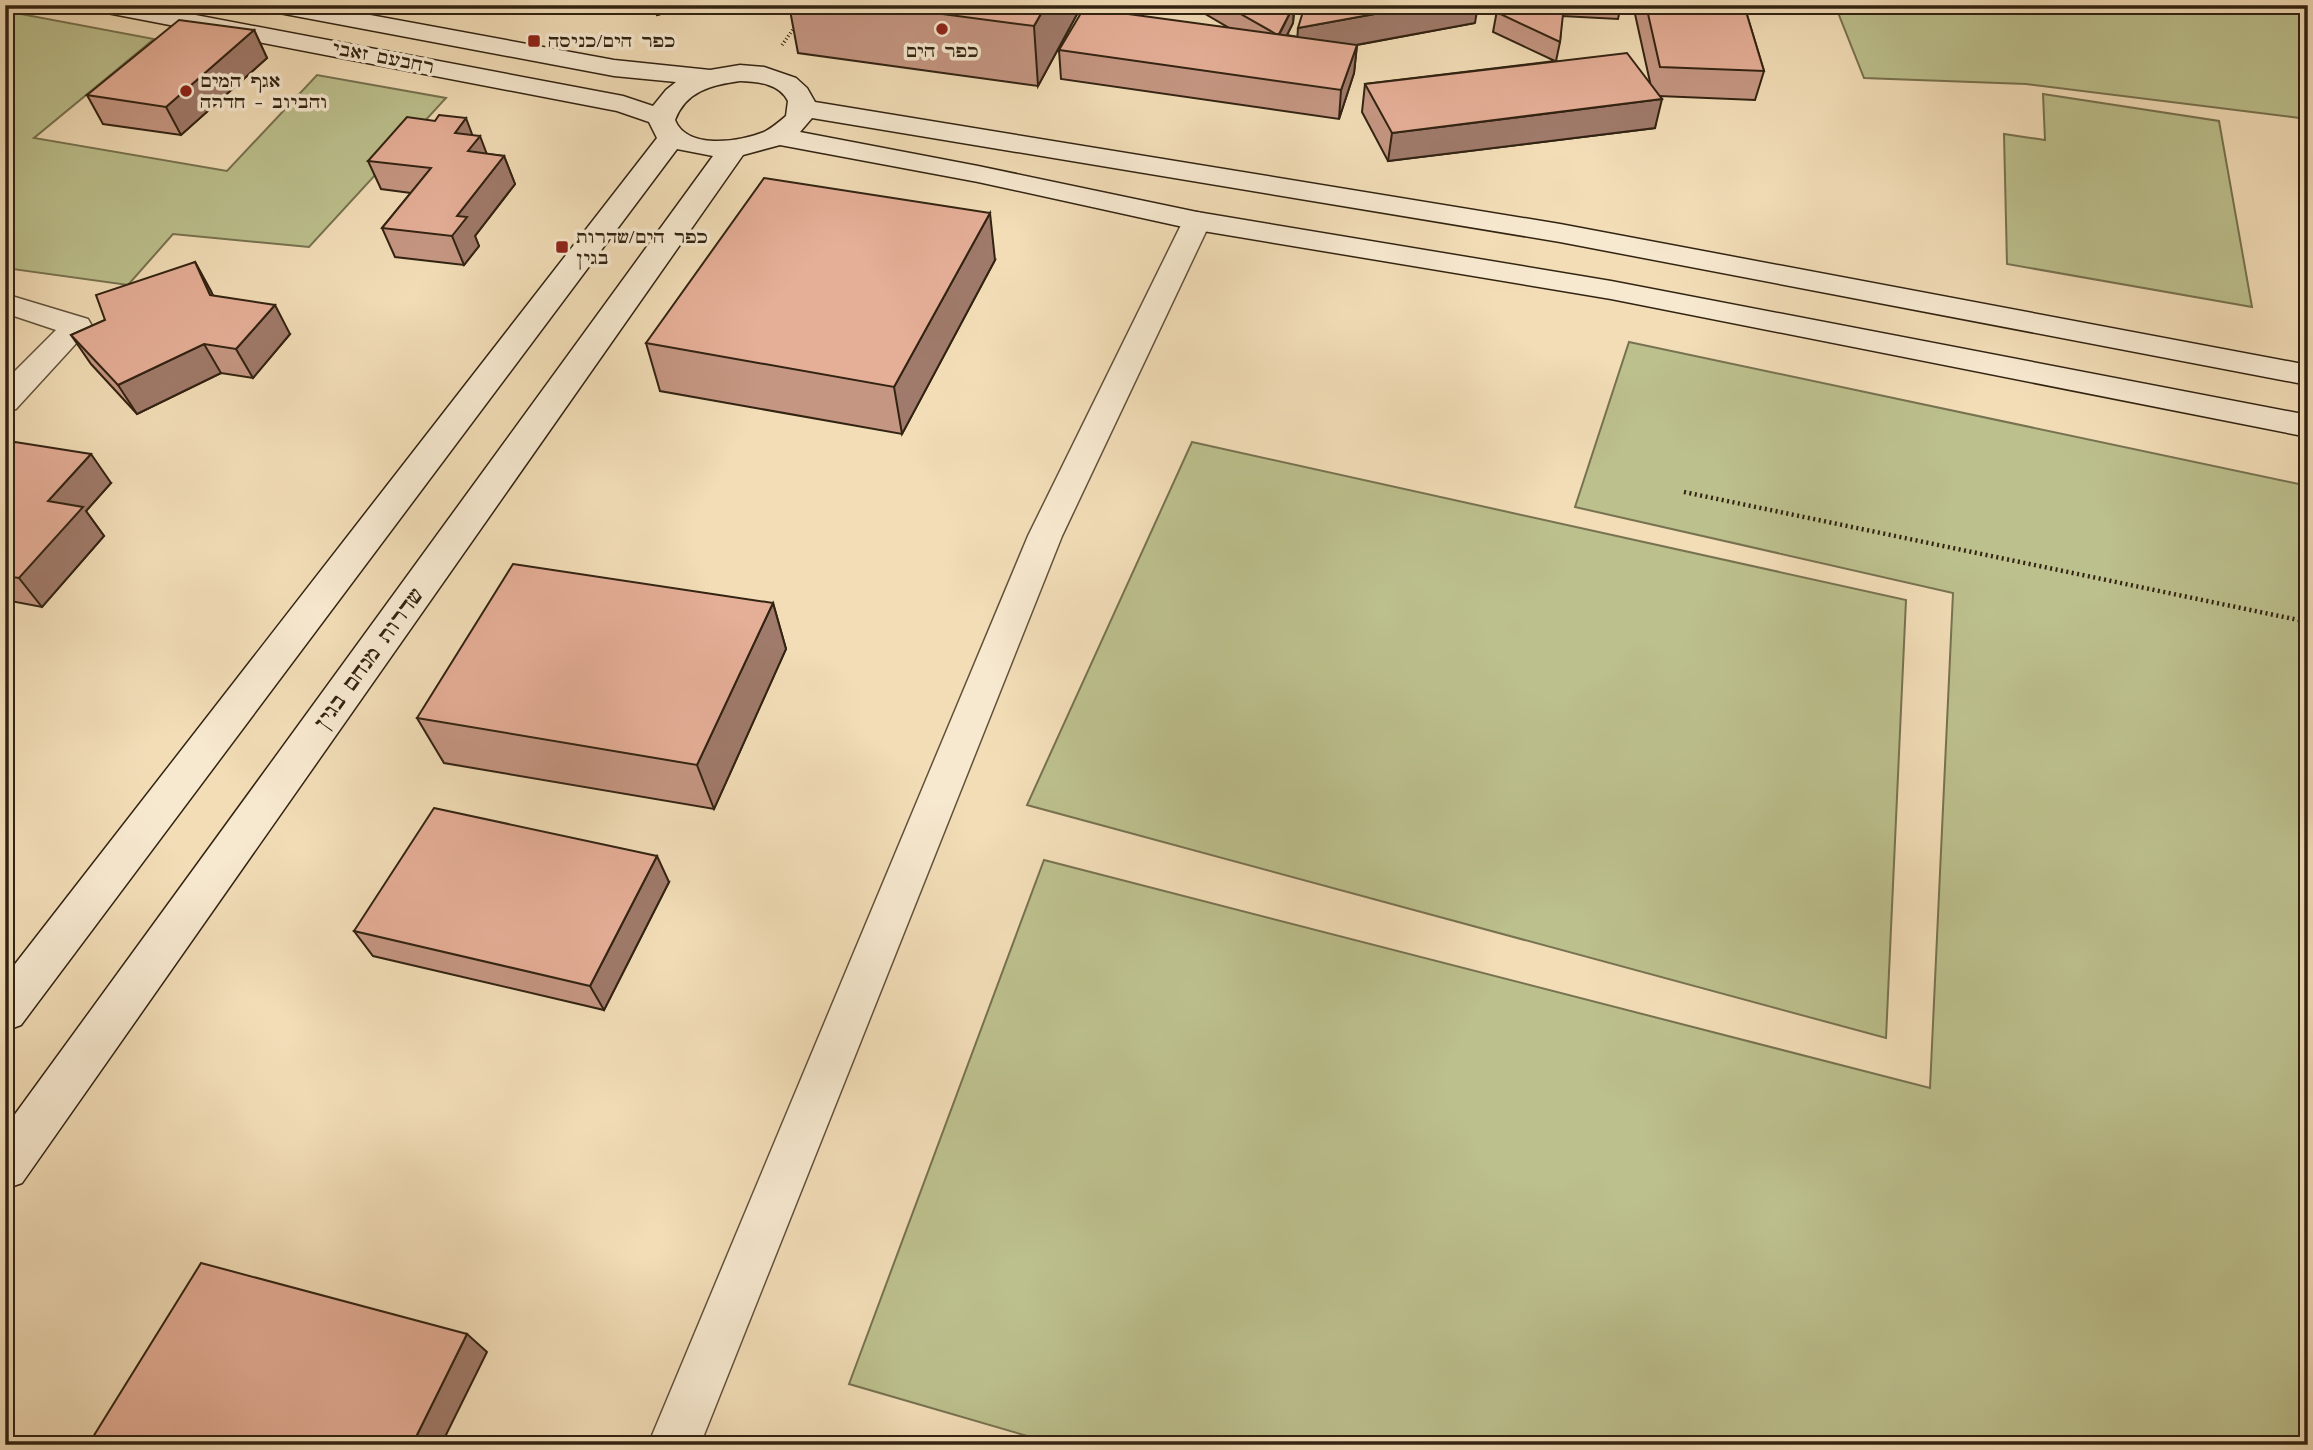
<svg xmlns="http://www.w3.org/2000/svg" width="2313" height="1450" font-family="Cardo,'Frank Ruhl Libre',serif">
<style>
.green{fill:#bcc08d;stroke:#777250;stroke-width:2}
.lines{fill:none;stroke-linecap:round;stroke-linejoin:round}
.street-casing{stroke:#62523b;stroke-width:3}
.secondary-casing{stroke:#322312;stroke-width:3}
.path-far1{stroke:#322312;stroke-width:3.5;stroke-dasharray:1 2.5;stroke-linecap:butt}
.path{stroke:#322312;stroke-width:4.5;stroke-dasharray:2 3.5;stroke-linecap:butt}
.street{fill:#f7e9d0;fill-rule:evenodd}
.secondary{fill:#f7e9d0;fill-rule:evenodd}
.wall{fill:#c59682;stroke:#322312;stroke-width:2}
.shaded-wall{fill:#a07a6a;stroke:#322312;stroke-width:2}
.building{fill:#e5ae97;stroke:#322312;stroke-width:2}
.poi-dot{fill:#8f2418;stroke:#f7e9d0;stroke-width:2.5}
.labels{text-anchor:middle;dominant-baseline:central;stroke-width:7;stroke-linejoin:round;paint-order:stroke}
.far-poi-label{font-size:18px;fill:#322312;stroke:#f7e9d0;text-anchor:start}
.far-street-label{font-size:18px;fill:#322312;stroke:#f7e9d0}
.street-label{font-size:21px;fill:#322312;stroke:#f7e9d0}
</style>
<rect width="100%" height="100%" fill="#f2ddb7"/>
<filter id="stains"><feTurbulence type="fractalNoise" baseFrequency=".00286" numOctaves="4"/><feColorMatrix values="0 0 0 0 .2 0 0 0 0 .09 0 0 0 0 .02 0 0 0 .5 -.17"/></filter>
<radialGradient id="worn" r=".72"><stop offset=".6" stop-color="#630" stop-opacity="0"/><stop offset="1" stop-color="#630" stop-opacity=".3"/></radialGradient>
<g class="green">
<polygon points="1835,5 2308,5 2308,119 2026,84 1864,78"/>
<polygon points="5,11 154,39 34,138 227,171 317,75 446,98 309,247 173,234 128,285 5,268"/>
<polygon points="2043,94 2219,121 2252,307 2007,264 2004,134 2045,140"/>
<polygon points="1629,342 2308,486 2308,1445 1058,1445 849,1384 1044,860 1930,1088 1953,593 1575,507"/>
<polygon points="1192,442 1906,600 1886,1038 1027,805"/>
</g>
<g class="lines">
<g class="street-casing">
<g id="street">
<polygon points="1197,212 1207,215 1211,221 1062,536 700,1445 648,1445 1028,536 1183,221 1187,215"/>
<polygon points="5,294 88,319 92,326 16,409 5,412 5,381 56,330 5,313"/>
</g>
</g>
<g class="secondary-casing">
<path id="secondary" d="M90,5H143L623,96L653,106L666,90L676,82L614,76L274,12L265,10L262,5H316L614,60L710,70L740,65L764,67L796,78L807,88L815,102L1560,224L2308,365V385L1560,242L812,118L800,132L978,166L1197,212L1611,281L2308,415V437L1611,299L1197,230L978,182L780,145L743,155L22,1183L5,1189V1128L713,156L677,149L21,1025L5,1031V977L657,138L649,122L617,111L102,12L93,10ZM740,81C758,82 779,83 788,101L786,116C779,122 772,128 764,132C739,142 687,150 675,120C686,91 711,85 740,81Z"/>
</g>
<polyline class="path-far1" points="782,45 797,24"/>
<polyline class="path" points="1684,492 2308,622"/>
<use href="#street" class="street"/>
<use href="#secondary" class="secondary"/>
</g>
<g class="wall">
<polygon points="649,5 693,5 657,15"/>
<polygon points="789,5 1082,5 1038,86 798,53"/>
<polygon points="1190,5 1295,5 1293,23 1287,35 1298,37 1475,23 1357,45 1354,73 1339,119 1061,79 1059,50 1229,28"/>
<polygon points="1498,5 1621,5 1618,19 1562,16 1560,42 1556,61 1650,82 1633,5 1744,5 1764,71 1755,100 1659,96 1655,128 1388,161 1362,112 1365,84 1555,61 1493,32"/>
<polygon points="254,30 267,58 181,135 103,124 87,95"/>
<polygon points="472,135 487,154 504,156 515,184 475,236 479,246 464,265 395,257 382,228 411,193 381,189 368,161"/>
<polygon points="995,260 902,434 660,391 646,343"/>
<polygon points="195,262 213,296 290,334 253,378 221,373 137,414 91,364 71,335 105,320"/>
<polygon points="5,453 111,483 86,511 104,536 42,607 5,600"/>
<polygon points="773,603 786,649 714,809 444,763 417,718"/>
<polygon points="669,882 604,1010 373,956 354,931"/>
</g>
<g class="shaded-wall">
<polygon points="655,5 693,5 657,15"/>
<polygon points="1046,5 1082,5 1038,86 1034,26"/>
<polygon points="1294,5 1293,23 1277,55 1279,35"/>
<polygon points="1424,5 1478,5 1475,23 1296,56 1298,28"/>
<polygon points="254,30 267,58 181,135 166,107"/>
<polygon points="1357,45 1354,73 1339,119 1341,90"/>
<polygon points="1662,99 1655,128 1388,161 1392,133"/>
<polygon points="466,118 475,142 480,136 491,165 479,180 455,133"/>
<polygon points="504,156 515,184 475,236 479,246 464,265 452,236 457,216"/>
<polygon points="990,213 995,260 902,434 894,387"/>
<polygon points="195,262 211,291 226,324 210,295"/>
<polygon points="275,305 290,334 253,378 236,349"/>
<polygon points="204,344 221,373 137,414 118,385"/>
<polygon points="91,454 111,483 86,511 104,536 42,607 19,578 48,501"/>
<polygon points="773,603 786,649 714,809 697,765"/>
<polygon points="657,856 669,882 604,1010 590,986"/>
<polygon points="467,1334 487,1352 441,1445 412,1445"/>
</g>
<g class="building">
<polygon points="874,5 1046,5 1034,26"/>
<polygon points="1225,5 1294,5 1279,34 1276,34"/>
<polygon points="1305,5 1424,5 1298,28"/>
<polygon points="1498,5 1564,5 1560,42 1496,12"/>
<polygon points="1646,5 1744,5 1764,71 1660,67"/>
<polygon points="1084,8 1357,45 1341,90 1059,50"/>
<polygon points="179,20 254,30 166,107 87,95"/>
<polygon points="1627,53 1662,99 1392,133 1365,84"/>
<polygon points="439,115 466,118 455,133 480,136 468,151 504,156 457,216 467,217 452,236 382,228 431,168 368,161 407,117 435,121"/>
<polygon points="764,178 990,213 894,387 646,343"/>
<polygon points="195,262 210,295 275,305 236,349 204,344 118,385 71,335 105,320 96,295"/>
<polygon points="15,442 91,454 48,501 83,507 19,578 5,576 5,453"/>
<polygon points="513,564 773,603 697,765 417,718"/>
<polygon points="434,808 657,856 590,986 354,931"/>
<polygon points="201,1263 467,1334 412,1445 88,1445"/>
</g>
<g class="poi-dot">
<circle cx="942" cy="29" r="7"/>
<rect x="527" y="34" width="14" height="14" rx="3.5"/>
<circle cx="186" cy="91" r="7"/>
<rect x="555" y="240" width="14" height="14" rx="3.5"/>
</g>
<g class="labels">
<g class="far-poi-label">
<text x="548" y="41">כפר הים/כניסה</text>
<text x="942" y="51" text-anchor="middle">כפר הים</text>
<text x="200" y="81">אגף המים<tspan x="200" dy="21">והביוב - חדרה</tspan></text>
<text x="576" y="237">כפר הים/שדרות<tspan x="576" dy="21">בגין</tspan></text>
</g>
<g class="far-street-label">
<text transform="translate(383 58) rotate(11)">רחבעם זאבי</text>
</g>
<g class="street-label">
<text transform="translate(369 659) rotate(-54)">שדרות מנחם בגין</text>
</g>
</g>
<rect width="2313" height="1450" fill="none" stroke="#f2ddb7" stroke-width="28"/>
<rect x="7" y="7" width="2299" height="1436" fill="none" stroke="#322312" stroke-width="3.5"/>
<rect x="14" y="14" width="2285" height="1422" fill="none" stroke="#322312" stroke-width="2"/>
<rect width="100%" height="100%" filter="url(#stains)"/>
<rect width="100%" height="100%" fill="url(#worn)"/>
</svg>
